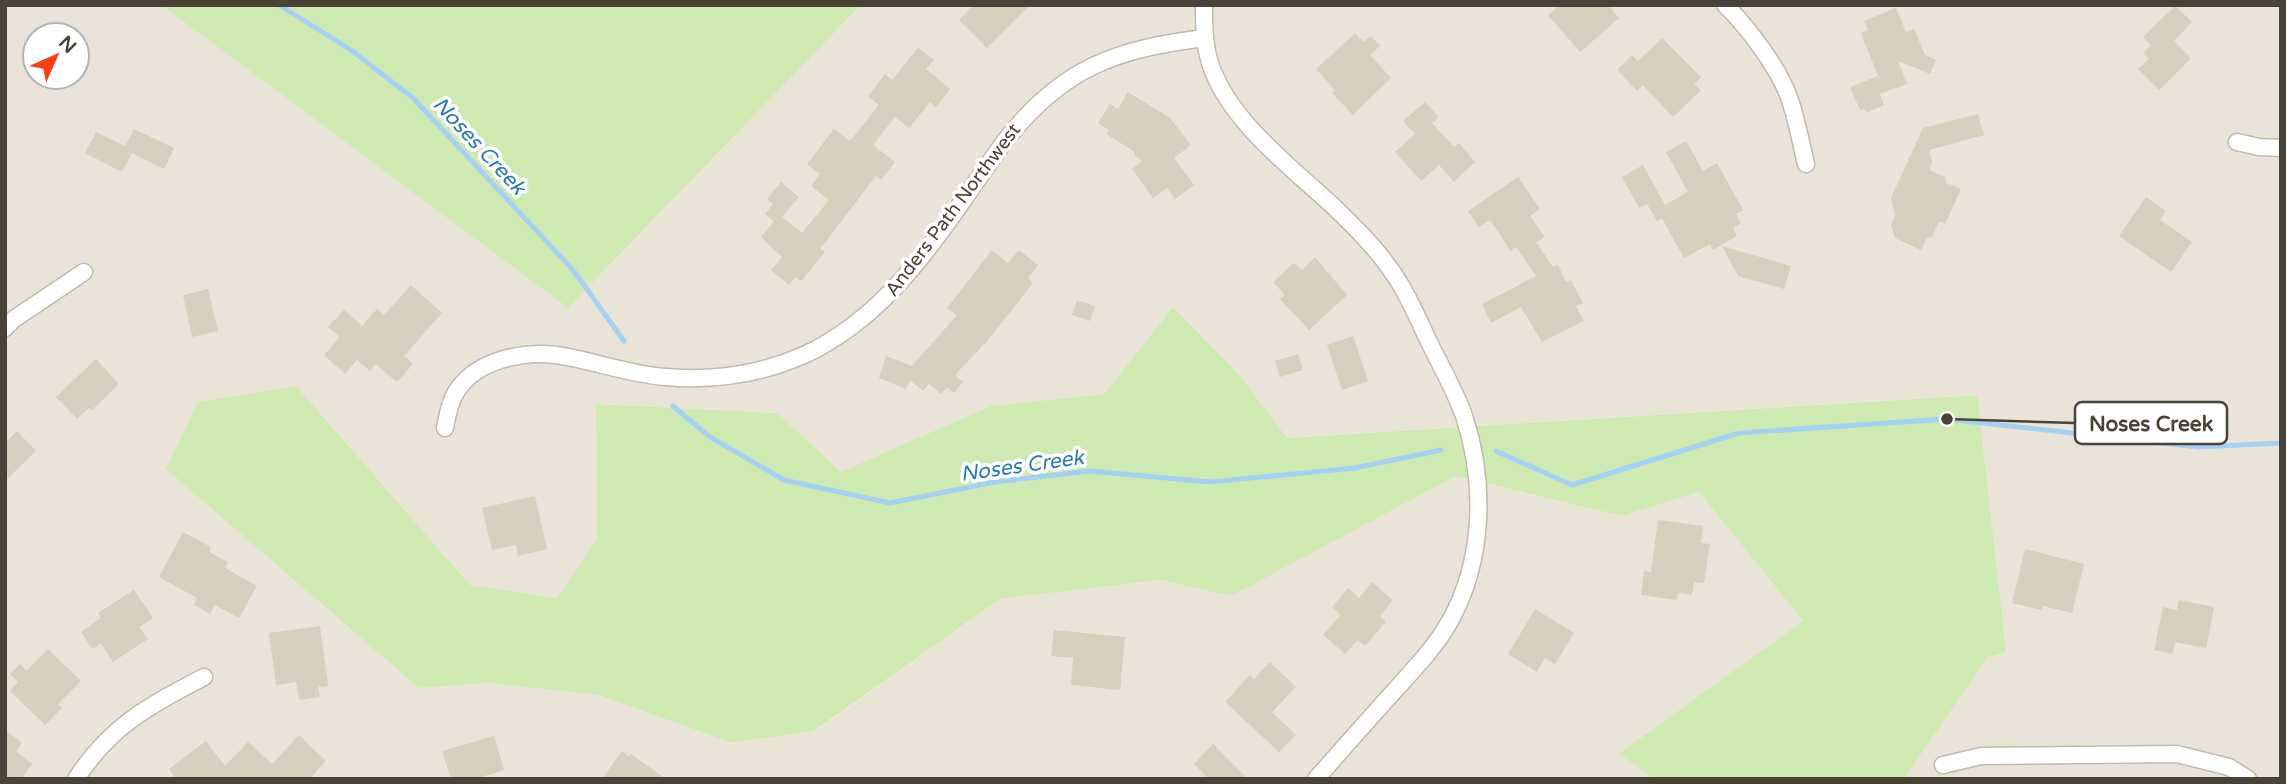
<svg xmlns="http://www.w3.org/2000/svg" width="2286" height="784" font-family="'Varela Round',sans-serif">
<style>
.residential{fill:#e9e4d7;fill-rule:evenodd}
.green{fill:#cfeab1}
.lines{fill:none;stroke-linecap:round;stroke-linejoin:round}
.stream{stroke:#a4d1f3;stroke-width:5}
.building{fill:#d7cebe}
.street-casing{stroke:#c1baab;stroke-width:19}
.street{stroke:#fff;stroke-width:16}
.labels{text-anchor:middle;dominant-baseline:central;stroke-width:7;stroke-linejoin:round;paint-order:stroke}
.street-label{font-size:19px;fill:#494237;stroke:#fff}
.water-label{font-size:21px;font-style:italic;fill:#2c7aba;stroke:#fff}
.leader{fill:none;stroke:#494237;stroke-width:2.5}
.callout-dot{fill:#494237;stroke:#fff;stroke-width:2.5}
.callout{fill:#fff;stroke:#494237;stroke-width:2.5}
.callout-label{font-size:21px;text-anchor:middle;font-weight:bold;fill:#494237}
</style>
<rect width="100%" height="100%" fill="#f5f2e9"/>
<path class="residential" d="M5,5H161L568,308L861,5H2281V779H1904L1988,657L1976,395L1286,438L1237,372L1173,307L1104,394L991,406L841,473L777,413L596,404L597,539L558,599L470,585L296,387L419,688L488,683L598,695L732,743L815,731L1000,599L1161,580L1231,595L1456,476L1622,516L1699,492L1803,621L1620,752L1654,779H5ZM35,35H77V77H35Z"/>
<g class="green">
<polygon points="161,5 861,5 568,308"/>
<polygon points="1173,307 1237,372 1287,438 1977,395 2006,652 1988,657 1904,779 1654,779 1619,753 1803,621 1699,492 1622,516 1456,476 1231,596 1161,580 1000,599 814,731 732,743 598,695 488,683 419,688 166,469 198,402 296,386 470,585 557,598 597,539 596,404 777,413 841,472 991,406 1104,394"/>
</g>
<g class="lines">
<g class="stream">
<polyline points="279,5 351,50 413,98 573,270 624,341"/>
<polyline points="673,406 710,437 784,480 890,503 995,482 1090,471 1210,482 1355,468 1441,450"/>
<polyline points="1496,451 1572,485 1739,433 1947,419 2198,447 2281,443"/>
</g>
</g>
<g class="building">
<polygon points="973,5 1030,5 987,48 959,20"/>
<polygon points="1560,5 1608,5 1619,18 1580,52 1548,15"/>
<polygon points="2175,6 2192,22 2174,41 2191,58 2159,90 2138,69 2149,59 2143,53 2151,45 2143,37"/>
<polygon points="1896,8 1906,32 1914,29 1925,55 1936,60 1930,74 1898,61 1907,84 1880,94 1884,105 1866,113 1864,108 1860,110 1850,87 1878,76 1861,33 1868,30 1864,21"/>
<polygon points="1355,33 1364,42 1371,36 1380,46 1370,55 1391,78 1353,115 1332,93 1335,90 1316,69"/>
<polygon points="1662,38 1701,77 1694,84 1701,90 1673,117 1643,85 1637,91 1617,70 1632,55 1638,61"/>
<polygon points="918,48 934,60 926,69 950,89 936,107 930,102 909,128 895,117 873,145 895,162 881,180 876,176 820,249 825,252 801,281 796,277 789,285 771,270 782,257 761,237 774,222 765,214 773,204 767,199 781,182 799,197 782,217 802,233 829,200 811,186 820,174 807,164 834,129 850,141 879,105 868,96 885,74 892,80"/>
<polygon points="1128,92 1170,118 1191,145 1174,158 1194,185 1175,199 1167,188 1153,198 1132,169 1143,161 1134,155 1135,152 1106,134 1109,130 1098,123 1110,104 1118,109"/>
<polygon points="1425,102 1439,117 1432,123 1454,147 1459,143 1475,162 1454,182 1439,165 1421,181 1395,152 1415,134 1403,121"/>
<polygon points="1978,114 1984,135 1929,150 1932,162 1929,170 1945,177 1946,183 1961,189 1945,224 1939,221 1932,237 1926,239 1921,250 1895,238 1891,225 1895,215 1891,198 1923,128"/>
<polygon points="134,129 174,148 164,169 132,153 122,172 85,153 96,132 125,146"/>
<polygon points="1686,141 1703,171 1717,163 1743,210 1736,214 1741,223 1733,228 1737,236 1713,250 1710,244 1684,258 1662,218 1657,221 1647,204 1639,208 1622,177 1643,165 1665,205 1688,192 1666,152"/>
<polygon points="1518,177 1540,209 1530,216 1545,237 1536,242 1553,267 1558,265 1566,282 1571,280 1583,303 1576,306 1584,321 1542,342 1521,307 1491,323 1482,304 1536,276 1516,247 1511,251 1490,220 1479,227 1468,211"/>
<polygon points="2146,197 2166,211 2160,220 2192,242 2171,272 2119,236"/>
<polygon points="1722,246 1791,266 1784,289 1738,276"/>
<polygon points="992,250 1008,263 1019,250 1038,265 1028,278 1033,283 988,340 955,375 963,382 954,393 947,387 941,394 929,384 923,391 910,380 906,389 879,378 886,356 912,366 957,315 947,308"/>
<polygon points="1315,257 1347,295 1309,330 1280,299 1285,295 1273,282 1294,263 1302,270"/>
<polygon points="411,285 442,313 404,356 413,364 397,382 376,364 370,371 357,360 345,374 324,355 340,337 328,327 344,310 362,326 377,309 384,315"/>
<polygon points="208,289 218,331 192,337 183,295"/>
<polygon points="1077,300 1095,306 1090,321 1072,315"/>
<polygon points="1353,336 1368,381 1342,390 1327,345"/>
<polygon points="1298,354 1303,370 1280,377 1275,361"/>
<polygon points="96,359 119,384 92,410 89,408 77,419 56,397"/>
<polygon points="17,431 36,451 5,481 5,443"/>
<polygon points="535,496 547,549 518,556 516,545 492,550 482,508"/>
<polygon points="1658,520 1703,526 1701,543 1710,544 1704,583 1694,582 1692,595 1678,593 1677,600 1641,595 1644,571 1651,572"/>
<polygon points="183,532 211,547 209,552 228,562 225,568 257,586 239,618 215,605 210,614 194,605 197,598 159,577"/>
<polygon points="2025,549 2084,564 2072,613 2043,606 2042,610 2012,603"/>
<polygon points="1372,582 1393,600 1380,616 1386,622 1365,646 1358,640 1345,654 1323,635 1341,615 1332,607 1348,588 1359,598"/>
<polygon points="134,590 153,618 139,627 148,639 113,662 101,643 92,649 81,632 101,618 98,613"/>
<polygon points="2179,600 2214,607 2206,648 2175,642 2173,654 2154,650 2163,607 2177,610"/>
<polygon points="1535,609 1574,633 1555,664 1545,658 1537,672 1508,654"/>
<polygon points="320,626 328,686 318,687 320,697 299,700 296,682 276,685 269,633"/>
<polygon points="1054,630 1125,637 1120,690 1071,685 1073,658 1051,656"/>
<polygon points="48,649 81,681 58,704 62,708 45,725 10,691 18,682 10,674 20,664 26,671"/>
<polygon points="1270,662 1296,687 1272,712 1296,735 1279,752 1225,702 1250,675 1254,679"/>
<polygon points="5,730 22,743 16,751 32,764 21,779 5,779"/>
<polygon points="299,735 326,761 309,779 176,779 169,769 206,741 225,766 248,742 272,764"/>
<polygon points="494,736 504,770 475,779 451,779 442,751"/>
<polygon points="1213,744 1248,779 1209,779 1194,764"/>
<polygon points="622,751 629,757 631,754 666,779 602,779"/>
</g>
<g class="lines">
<g class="street-casing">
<g id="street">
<path d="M1204,5C1204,25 1204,44 1210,63C1228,120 1291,167 1333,206C1359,231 1384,256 1402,287C1413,306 1422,328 1432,348C1443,370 1456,393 1464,416C1486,482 1484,560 1450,621C1436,646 1416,667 1397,688C1370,718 1343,748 1316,779"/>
<path d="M1725,5C1748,27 1780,70 1790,100C1797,121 1801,143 1806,164"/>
<polyline points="2237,142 2259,147 2281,148"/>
<polyline points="5,328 14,319 84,272"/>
<path d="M445,428C448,412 451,396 462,384C483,359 525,351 556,355C592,360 627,374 665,377C712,381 761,374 804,355C897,312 947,220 1005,141C1062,68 1115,49 1205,38"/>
<polyline points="1943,765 1981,756 2177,754 2229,767 2248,779"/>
<path d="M76,779C111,725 149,706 204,677"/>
</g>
</g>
<use href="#street" class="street"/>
</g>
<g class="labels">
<g class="street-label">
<text transform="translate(953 210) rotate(-53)">Anders Path Northwest</text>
</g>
<g class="water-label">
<text transform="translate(479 146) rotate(47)">Noses Creek</text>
<text transform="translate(1022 466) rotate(-8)">Noses Creek</text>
</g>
</g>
<path class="leader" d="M1947 419L2075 423"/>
<circle class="callout-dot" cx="1947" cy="419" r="7"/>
<rect class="callout" x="2075" y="402" width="152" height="42" rx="7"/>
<g class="callout-label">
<text x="2151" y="431">Noses Creek</text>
</g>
<rect width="2286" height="784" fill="none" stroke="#494237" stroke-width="14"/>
<g transform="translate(56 56) rotate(45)"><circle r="33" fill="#ffffff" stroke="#b6b3af" stroke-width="2"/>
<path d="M0-5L12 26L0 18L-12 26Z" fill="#ff3e16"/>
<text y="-10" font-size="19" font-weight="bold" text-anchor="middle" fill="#494237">N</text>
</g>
</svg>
